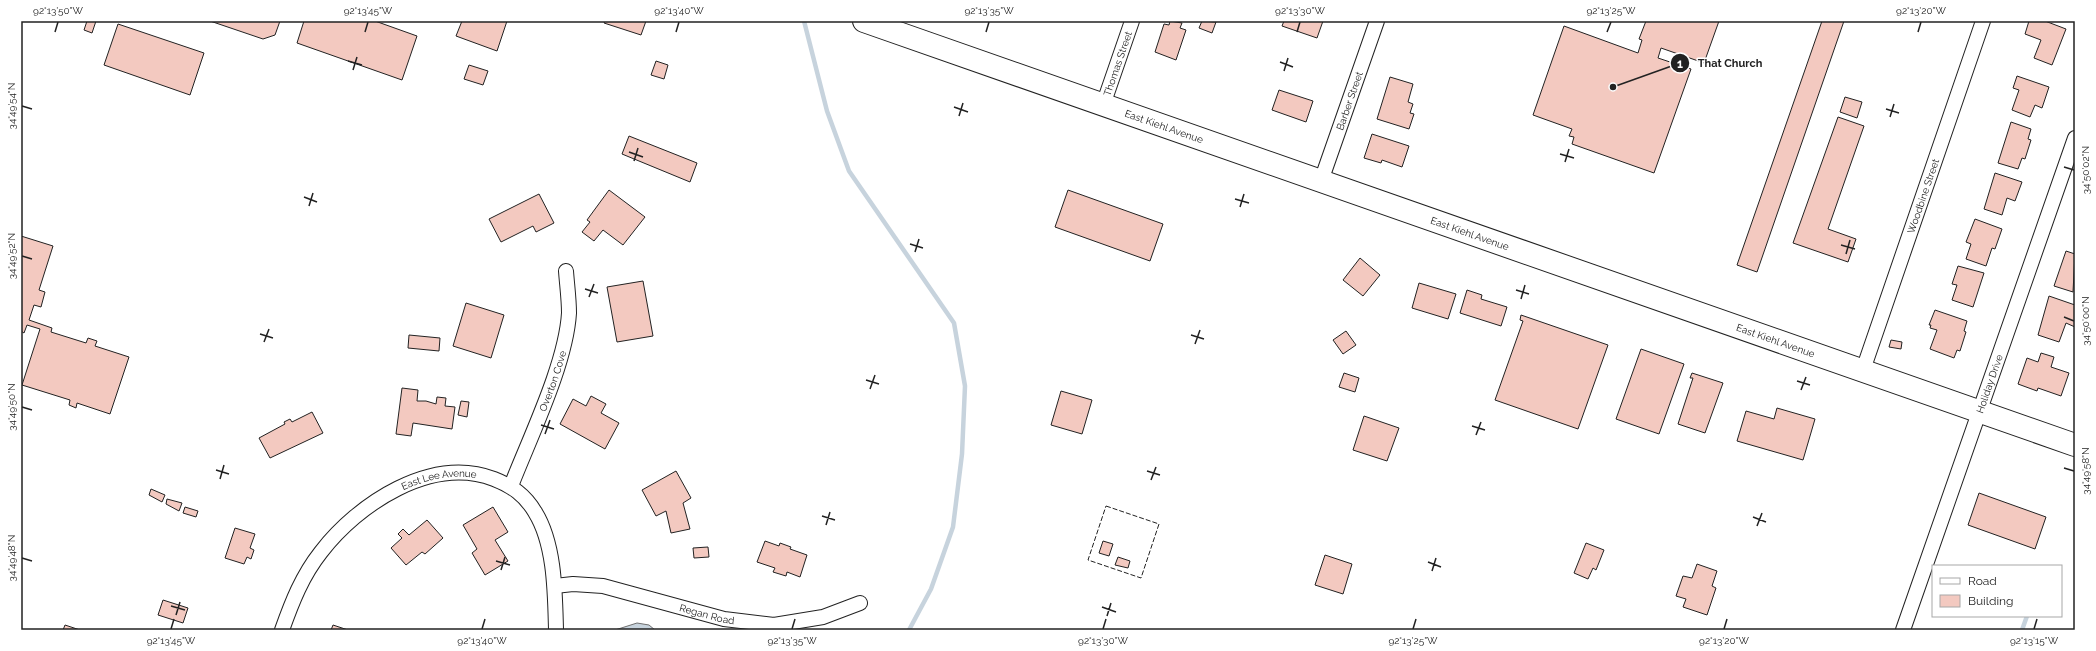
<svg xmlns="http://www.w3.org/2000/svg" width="2096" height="651" font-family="Raleway,sans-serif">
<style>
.water{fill:#c7d3dd;stroke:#6f6f6f}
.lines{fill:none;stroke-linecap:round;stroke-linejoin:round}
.stream{stroke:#c7d3dd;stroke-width:4.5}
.building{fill:#f3c9c0;stroke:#222}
.street-casing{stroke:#222;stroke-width:16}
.primary-casing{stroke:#222;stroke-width:24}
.street{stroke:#fff;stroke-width:14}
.primary{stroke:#fff;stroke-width:22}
.fence{stroke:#222;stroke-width:1;stroke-dasharray:5 2;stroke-linecap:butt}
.ticks{fill:none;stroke:#222;stroke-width:1.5}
.labels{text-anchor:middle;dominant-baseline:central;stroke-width:3;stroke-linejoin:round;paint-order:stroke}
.street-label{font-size:10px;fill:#222;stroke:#fff}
.leader{fill:none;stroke:#222;stroke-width:1.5}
.callout-dot{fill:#222;stroke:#fff;stroke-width:1.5}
.mark-label{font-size:12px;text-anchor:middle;font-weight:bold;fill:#fff}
.callout-label{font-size:11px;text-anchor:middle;font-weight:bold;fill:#222;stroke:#fff;stroke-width:3;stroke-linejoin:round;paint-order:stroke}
.neatline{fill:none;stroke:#222;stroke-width:1.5}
.ticks-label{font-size:10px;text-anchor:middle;fill:#222}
</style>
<rect width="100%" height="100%" fill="#fff"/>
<polygon class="water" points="637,623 649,625 655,630 615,630"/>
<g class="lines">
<g class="stream">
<polyline points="804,21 827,111 849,171 954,323 965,386 962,454 953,527 931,589 909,630"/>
<polyline points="2022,630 2027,616"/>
</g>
</g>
<g class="building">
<polygon points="87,21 96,21 92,33 84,30"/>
<polygon points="210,21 280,21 275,35 263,39"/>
<polygon points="304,21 375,21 417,36 402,80 297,43"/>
<polygon points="462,21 507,21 497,51 456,36"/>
<polygon points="605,21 646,21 641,35 604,23"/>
<polygon points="1170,21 1182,23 1180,28 1186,30 1176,60 1155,52 1164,24 1169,25"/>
<polygon points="1202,21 1216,22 1212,33 1199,28"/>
<polygon points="1284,21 1323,21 1317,38 1282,26"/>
<polygon points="1646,21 1719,21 1704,63 1661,48 1658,58 1691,69 1654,173 1572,144 1574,137 1569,136 1572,129 1533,115 1564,26 1638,53 1642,40 1639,39"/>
<polygon points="1822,21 1844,21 1757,272 1737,265"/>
<polygon points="2029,21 2045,21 2066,29 2052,65 2034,58 2041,40 2025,34"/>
<polygon points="118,24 204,53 190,95 104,65"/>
<polygon points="656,61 668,65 664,79 651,75"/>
<polygon points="469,65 488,71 483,85 464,79"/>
<polygon points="2017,76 2049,87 2042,108 2035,105 2030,117 2012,110 2019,90 2013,88"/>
<polygon points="1390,77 1413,84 1408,102 1413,104 1410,113 1414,114 1409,129 1377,119"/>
<polygon points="1279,90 1313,101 1306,122 1272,110"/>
<polygon points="1845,97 1862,102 1857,118 1840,112"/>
<polygon points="1838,117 1864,126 1828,229 1856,239 1848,262 1793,243"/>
<polygon points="2011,122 2031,129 2028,139 2031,140 2025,159 2022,158 2018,169 1998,163"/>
<polygon points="1372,134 1409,146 1402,167 1382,160 1381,163 1364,158"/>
<polygon points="629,136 697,163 690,182 622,154"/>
<polygon points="1995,173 2022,182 2015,201 2007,198 2002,215 1984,209"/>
<polygon points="609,190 645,217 623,245 603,230 594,241 582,232 590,222 587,220"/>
<polygon points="1068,190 1163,224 1150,261 1055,227"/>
<polygon points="539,194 554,223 536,232 533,226 501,242 489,219"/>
<polygon points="1975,219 2002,229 1995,249 1992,248 1986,266 1966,259 1971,244 1966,242"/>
<polygon points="21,236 53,246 39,290 45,292 41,307 34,305 29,320 52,328 51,332 86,343 88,338 97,341 95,346 129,357 110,414 77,403 76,408 69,405 70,400 22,385 40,329 27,325 24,333 21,331"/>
<polygon points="2066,251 2075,254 2073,292 2054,286"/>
<polygon points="1360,258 1380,275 1363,296 1343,280"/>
<polygon points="1958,266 1984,273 1973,307 1952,300 1957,285 1952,284"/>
<polygon points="643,281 653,336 617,342 607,287"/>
<polygon points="1419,283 1456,294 1448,319 1412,308"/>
<polygon points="1467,290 1482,295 1481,299 1507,307 1501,326 1460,313"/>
<polygon points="2049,296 2075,305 2075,327 2066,323 2059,342 2038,335"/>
<polygon points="466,303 504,315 491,358 453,346"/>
<polygon points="1935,310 1967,321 1964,331 1966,332 1960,351 1957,350 1954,358 1930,349 1937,330 1930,328 1931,325 1929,325"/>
<polygon points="1521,315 1608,345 1578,429 1495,400 1523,321 1520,320"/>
<polygon points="1346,331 1356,345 1343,354 1333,340"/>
<polygon points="409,335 440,338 439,351 408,348"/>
<polygon points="1891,340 1902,342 1901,349 1889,347"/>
<polygon points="1641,349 1684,364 1659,434 1616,419"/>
<polygon points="2041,353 2054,357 2051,367 2069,373 2061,396 2038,388 2037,391 2018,384 2027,358 2038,362"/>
<polygon points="1344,373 1359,378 1355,392 1339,387"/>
<polygon points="1692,373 1723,383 1705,433 1678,424 1693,378 1690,378"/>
<polygon points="402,388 418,390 417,401 426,401 436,404 437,397 446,398 445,406 455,407 452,429 413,423 411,436 396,434"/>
<polygon points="1061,391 1092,400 1082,434 1051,425"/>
<polygon points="591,396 606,404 601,413 619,423 605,449 560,424 573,399 586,406"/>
<polygon points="461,401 469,402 467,417 458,415"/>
<polygon points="1777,408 1815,419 1803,460 1737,441 1746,411 1774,419"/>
<polygon points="312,412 323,433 270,458 259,438 285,424 284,422 290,419 292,422"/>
<polygon points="1364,416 1399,428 1387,461 1353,450"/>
<polygon points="676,471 691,498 683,503 690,529 671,533 666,511 656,516 642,490"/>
<polygon points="151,489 165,495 162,502 149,495"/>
<polygon points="1979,493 2046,517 2035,549 1968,525"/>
<polygon points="167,499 182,503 179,511 166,504"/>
<polygon points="185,507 198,511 196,517 183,513"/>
<polygon points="493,507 508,532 495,540 508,561 485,575 472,553 477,549 463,525"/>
<polygon points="427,520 443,538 425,554 422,552 406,565 391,548 402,538 398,534 403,529 409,535"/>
<polygon points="235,528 255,534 250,548 254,550 251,559 247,557 244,564 225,558"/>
<polygon points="765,541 779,546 780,543 791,547 790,549 807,555 800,577 787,572 786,576 773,572 775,568 757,562"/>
<polygon points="1103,541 1113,544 1109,556 1099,553"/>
<polygon points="1586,543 1604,550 1596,570 1593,568 1588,579 1574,573"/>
<polygon points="708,547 709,557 694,558 693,548"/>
<polygon points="1325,555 1352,564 1343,594 1315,585"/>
<polygon points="1118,557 1130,561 1128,568 1115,565"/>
<polygon points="1697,564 1717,571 1712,586 1716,588 1707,615 1683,607 1686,599 1676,596 1683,576 1692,578"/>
<polygon points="163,600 188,608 183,623 158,615"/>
<polygon points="65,625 80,630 63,630"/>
<polygon points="333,625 348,630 331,630"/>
</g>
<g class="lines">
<g class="street-casing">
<g id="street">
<path id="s1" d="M1103,105L1132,21"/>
<path id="s2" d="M1321,181L1377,21"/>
<path id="s3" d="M1863,370L1983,21"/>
<path id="s4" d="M511,486C530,437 566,364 569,313C569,299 567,285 566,271"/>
<path id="s5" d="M555,586L573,584L603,586L724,619L774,625L823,617L860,603"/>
<path id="s6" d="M282,630C292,602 302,576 321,552C358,504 431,455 494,479C512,486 525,495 535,512C555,544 555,593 556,630"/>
<path id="s7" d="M1903,630L2075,138"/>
</g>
</g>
<g class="primary-casing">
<g id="primary">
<path id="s8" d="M864,21L2075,445"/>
</g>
</g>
<use href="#street" class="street"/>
<use href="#primary" class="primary"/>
<polygon class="fence" points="1106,506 1159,524 1141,578 1088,560"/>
</g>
<path class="ticks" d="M55,32L58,22M365,32L368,22M676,32L679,22M986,32L989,22M1297,32L1300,22M1607,32L1611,22M1918,32L1921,22M348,61L362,65M1280,62L1293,67M353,70L357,57M1284,71L1288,58M22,106L32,109M954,107L968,112M1886,109L1899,113M959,116L963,103M1890,117L1894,104M629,152L643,157M1560,154L1574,158M634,161L638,148M1565,162L1569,149M2064,167L2074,170M304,197L317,202M1235,199L1249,203M309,206L313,193M1240,207L1244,194M910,244L923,248M1841,245L1855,249M915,252L919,239M1846,254L1850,240M22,256L32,259M585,289L598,293M1516,290L1529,294M589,297L594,284M1521,299L1525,285M2064,317L2074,321M260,334L273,338M1191,335L1204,339M264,342L269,329M1195,344L1200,330M866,380L879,384M1797,381L1810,385M870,389L875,375M1801,390L1806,377M22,407L32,410M541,425L554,429M1472,426L1485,430M545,434L550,420M1476,435L1481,422M2064,468L2074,471M216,470L229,474M1147,471L1160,475M220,479L224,465M1151,480L1156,467M822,516L835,520M1753,517L1766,522M826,525L830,512M1757,526L1762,513M22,558L32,561M496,561L510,565M1428,562L1441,567M501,570L505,557M1432,571L1436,558M171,606L185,610M1102,607L1116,612M176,615L180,602M1107,616L1111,603M171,629L174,619M482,629L485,619M792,629L795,619M1103,629L1106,619M1413,629L1416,619M1724,629L1727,619M2034,629L2037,619"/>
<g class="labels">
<g class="street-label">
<text stroke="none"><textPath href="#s1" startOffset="44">Thomas Street</textPath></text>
<text stroke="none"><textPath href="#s2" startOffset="85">Barber Street</textPath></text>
<text stroke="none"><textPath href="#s8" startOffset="318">East Kiehl Avenue</textPath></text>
<text stroke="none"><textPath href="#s3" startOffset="184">Woodbine Street</textPath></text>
<text stroke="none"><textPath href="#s8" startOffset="642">East Kiehl Avenue</textPath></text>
<text stroke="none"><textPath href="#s8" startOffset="966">East Kiehl Avenue</textPath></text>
<text stroke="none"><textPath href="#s4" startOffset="113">Overton Cove</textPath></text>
<text stroke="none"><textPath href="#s7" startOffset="261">Holiday Drive</textPath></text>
<text stroke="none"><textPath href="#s6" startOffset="231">East Lee Avenue</textPath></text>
<text stroke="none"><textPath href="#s5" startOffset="156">Regan Road</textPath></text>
</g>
</g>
<path class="leader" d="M1613 87L1680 63"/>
<g class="callout-dot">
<circle cx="1613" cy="87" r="4"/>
<circle cx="1680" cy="63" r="10"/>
</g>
<g class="mark-label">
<text x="1680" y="68">1</text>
</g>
<g class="callout-label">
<text x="1730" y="67">That Church</text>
</g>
<rect width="2096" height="651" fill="none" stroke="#ffffff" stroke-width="44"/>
<rect x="1932" y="565" width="130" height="52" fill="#ffffff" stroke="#a7a7a7"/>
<rect x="1940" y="578" width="20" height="6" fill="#ffffff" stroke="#a7a7a7"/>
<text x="1968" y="585" font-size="12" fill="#222222">Road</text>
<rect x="1940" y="595" width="20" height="12" fill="#f3c9c0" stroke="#a7a7a7"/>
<text x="1968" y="605" font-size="12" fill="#222222">Building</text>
<rect x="22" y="22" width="2052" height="607" class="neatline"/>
<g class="ticks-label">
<text x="58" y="14">92°13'50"W</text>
<text x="368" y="14">92°13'45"W</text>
<text x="679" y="14">92°13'40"W</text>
<text x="989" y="14">92°13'35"W</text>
<text x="1300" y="14">92°13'30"W</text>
<text x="1611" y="14">92°13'25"W</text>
<text x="1921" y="14">92°13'20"W</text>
<text transform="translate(11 106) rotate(-90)" y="4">34°49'54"N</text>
<text transform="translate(2085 170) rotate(-90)" y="4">34°50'02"N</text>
<text transform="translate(11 256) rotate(-90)" y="4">34°49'52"N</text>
<text transform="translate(2085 321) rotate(-90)" y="4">34°50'00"N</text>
<text transform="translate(11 407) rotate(-90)" y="4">34°49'50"N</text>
<text transform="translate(2085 471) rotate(-90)" y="4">34°49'58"N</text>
<text transform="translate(11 558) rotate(-90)" y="4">34°49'48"N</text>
<text x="171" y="644">92°13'45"W</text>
<text x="482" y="644">92°13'40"W</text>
<text x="792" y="644">92°13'35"W</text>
<text x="1103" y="644">92°13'30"W</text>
<text x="1413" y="644">92°13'25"W</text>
<text x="1724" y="644">92°13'20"W</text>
<text x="2034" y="644">92°13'15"W</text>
</g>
</svg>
